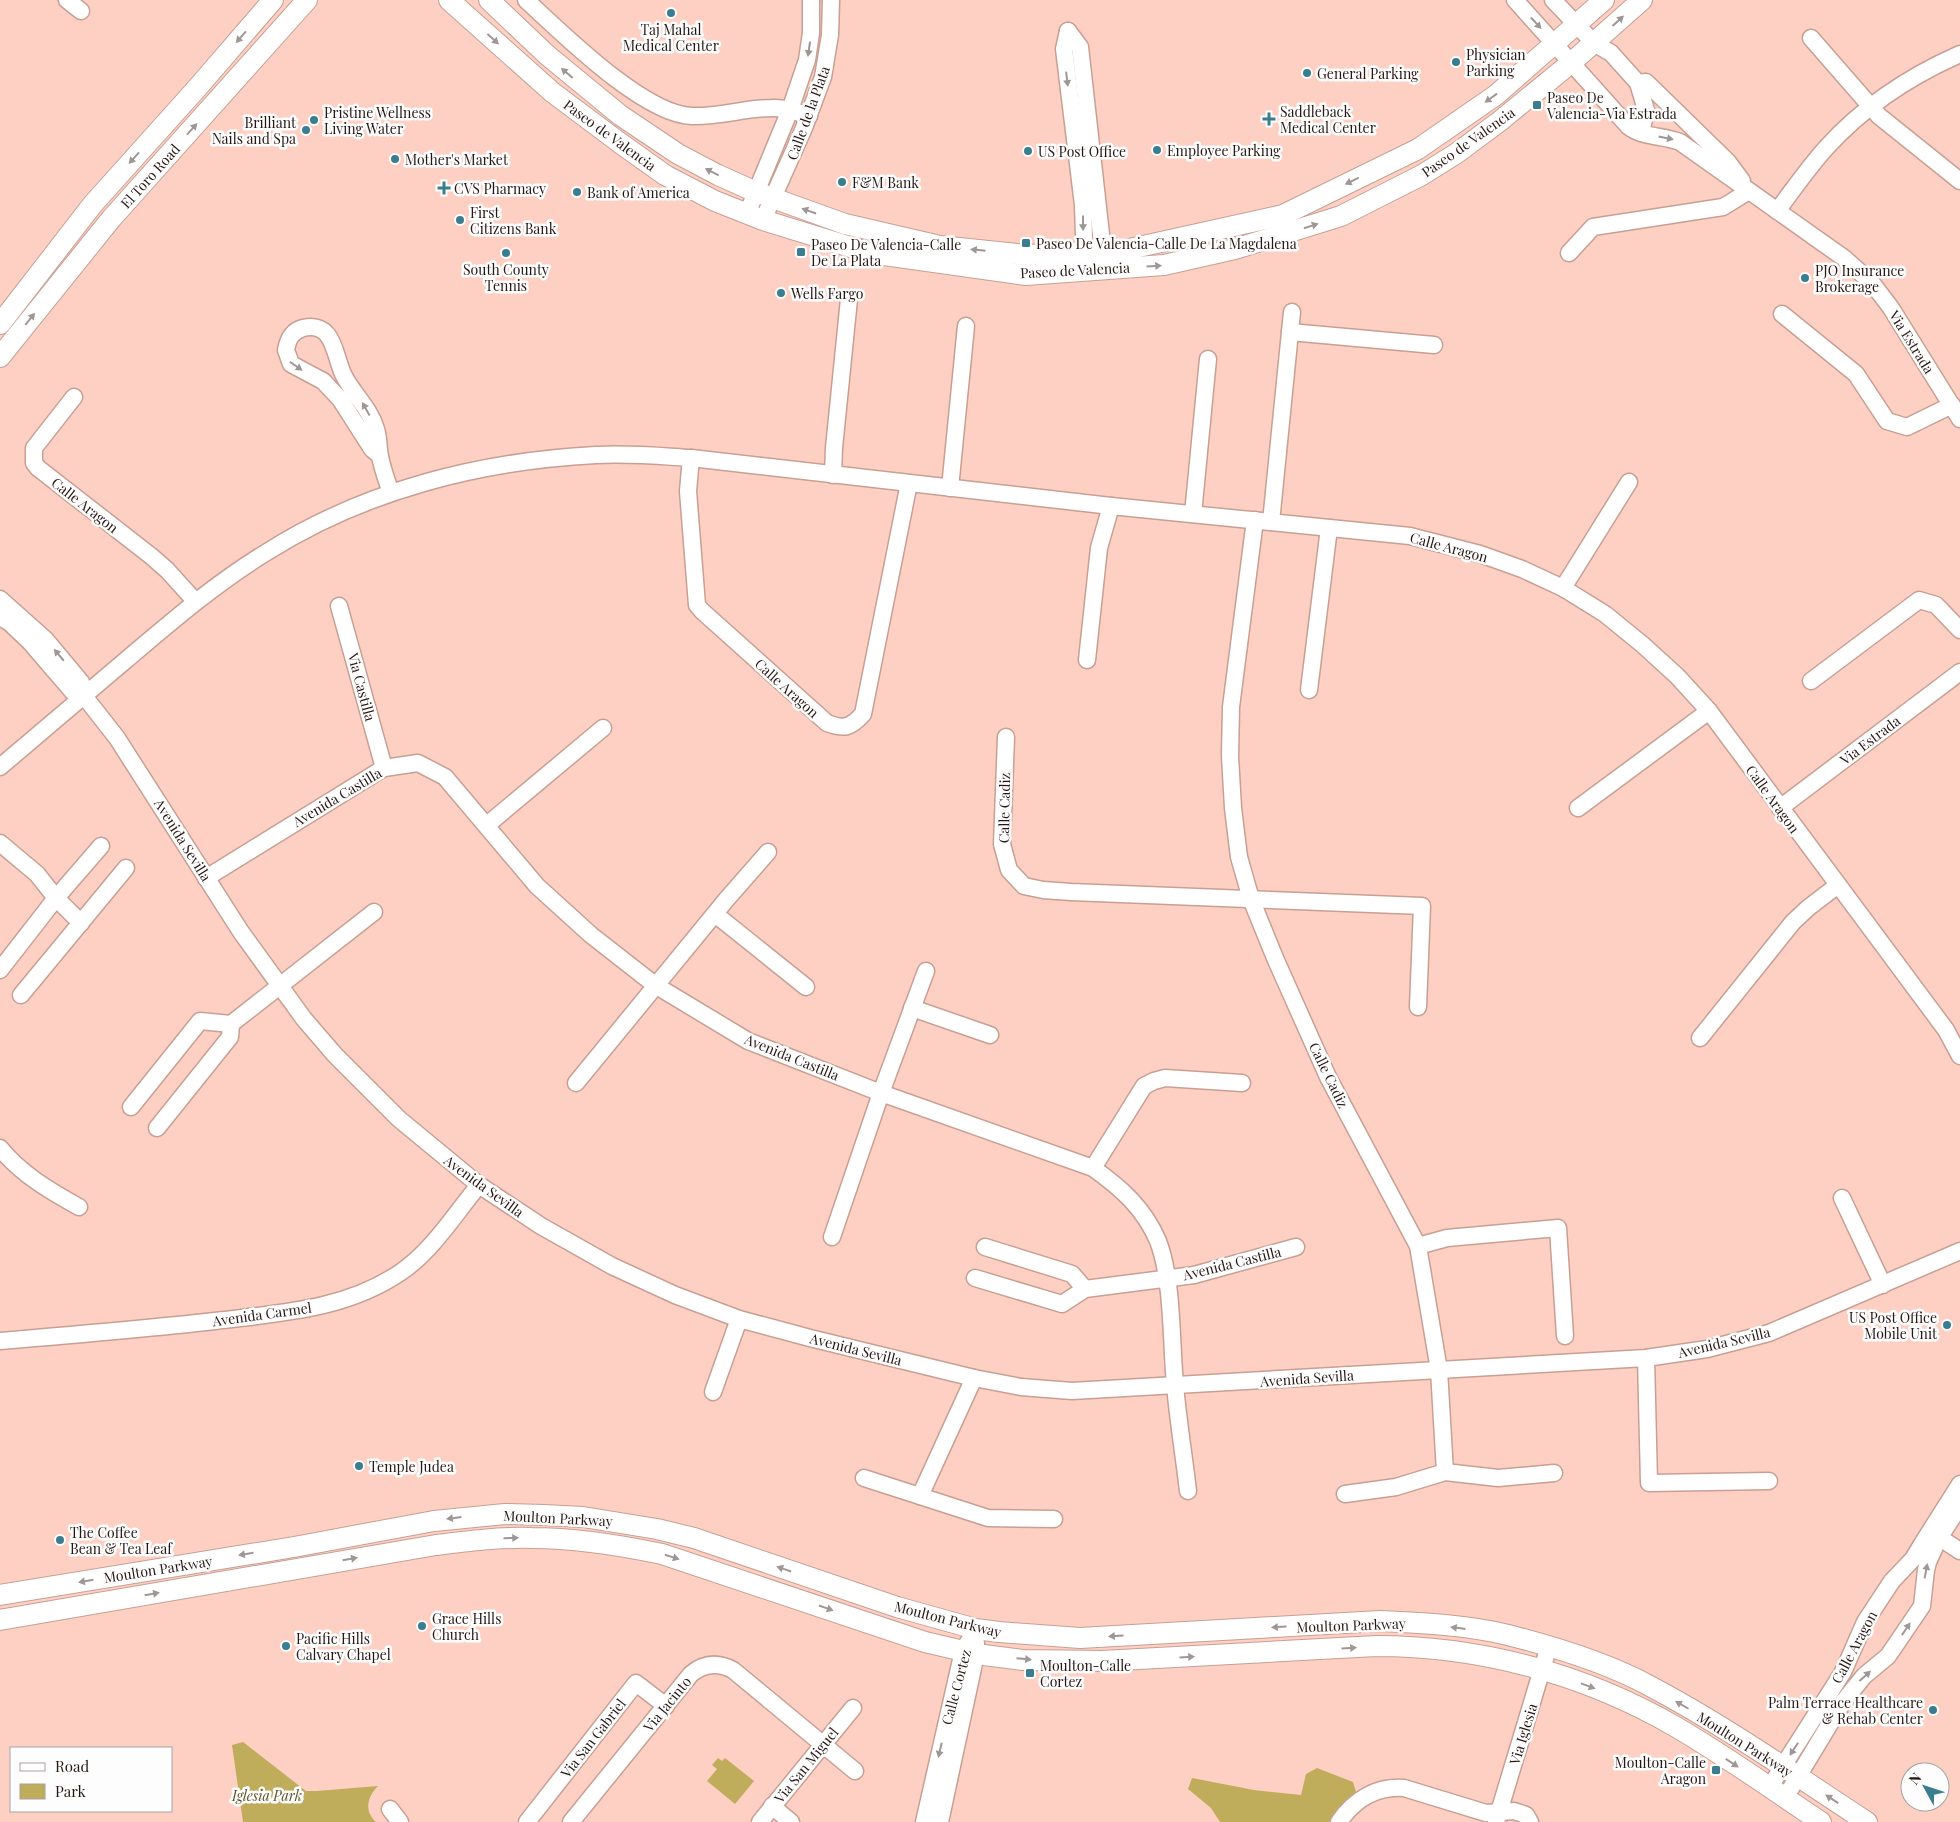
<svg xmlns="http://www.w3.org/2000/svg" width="1960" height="1822" font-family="'Playfair Display',serif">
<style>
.park{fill:#c0ad5b}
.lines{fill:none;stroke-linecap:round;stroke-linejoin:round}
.minor-casing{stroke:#c99f93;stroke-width:19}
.major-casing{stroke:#c99f93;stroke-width:22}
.minor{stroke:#fff;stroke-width:16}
.major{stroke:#fff;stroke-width:20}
.oneway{fill:#9e9795}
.poi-dot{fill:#3a7d8e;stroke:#fdfdfd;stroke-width:2}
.labels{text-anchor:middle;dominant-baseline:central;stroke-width:5;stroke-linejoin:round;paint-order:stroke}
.poi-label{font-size:14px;fill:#271713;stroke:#fdfdfd;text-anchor:start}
.street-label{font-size:14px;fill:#271713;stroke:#fdfdfd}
.park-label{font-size:14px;font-style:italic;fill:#5f5527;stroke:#fdfdfd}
</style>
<rect width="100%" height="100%" fill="#fdd0c3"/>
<g class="park">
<path d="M243,1742L306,1791H317L378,1786C367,1797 364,1811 376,1822H243L232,1745Z"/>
<polygon points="718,1758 722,1761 725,1758 754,1781 735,1804 707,1781 717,1769 712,1765"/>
<polygon points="1317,1768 1353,1782 1356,1792 1329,1822 1220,1822 1211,1808 1188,1789 1192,1778 1254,1790 1301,1795 1306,1774"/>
</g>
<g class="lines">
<g class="minor-casing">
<g id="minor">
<polyline points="67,0 81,11"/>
<path d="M526,0C562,33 644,115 692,116C719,117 745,108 772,108C784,107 797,112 809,116"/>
<path d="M1515,0L1628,126C1643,138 1662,135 1680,142L1844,258L1872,283L1891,308L1960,419"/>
<polyline points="1553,0 1594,43 1611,53 1638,83 1646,110 1641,133"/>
<polyline points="1068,31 1080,47 1104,261"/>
<polyline points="1068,31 1064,49 1083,205 1085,265"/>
<polyline points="1811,38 1879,116 1960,181"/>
<polyline points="1638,83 1646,82 1728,162 1742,181"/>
<path d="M1777,211C1793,190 1808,168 1826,148C1863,107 1910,76 1960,54"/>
<polyline points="747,214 790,110 807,60 811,33 811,0"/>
<polyline points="763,220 804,128 823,77 830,35 831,0"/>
<polyline points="1569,253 1593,227 1723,207 1749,191"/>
<polyline points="1782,314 1856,374 1887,421 1907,427 1952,405"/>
<polyline points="1290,332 1434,345"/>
<polyline points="74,397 34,448 34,463 38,468 151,556 167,570 195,601"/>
<path d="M379,455L372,449L340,399L323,381L291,364L286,350C288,339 292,331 303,328C334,321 334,354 343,374C352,393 370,408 376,429C379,438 378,447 380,456C382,468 387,481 391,493"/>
<path d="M691,458L688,491L697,605L702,611L827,723C845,730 851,727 863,714L909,483"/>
<polyline points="833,475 834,448 849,299"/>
<polyline points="950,488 966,326"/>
<polyline points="1193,514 1208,359"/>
<polyline points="1255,520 1231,707 1230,756 1233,808 1239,857 1251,899 1275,958 1328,1077 1418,1246 1439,1370 1445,1472"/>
<polyline points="1271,522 1292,312"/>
<polyline points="1563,588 1629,482"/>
<polyline points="0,599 46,640 81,682 84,696 117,738 241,932 304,1019 335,1055 399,1119 479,1185 541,1226 612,1266 675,1295 739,1319 810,1338 974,1378 1021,1387 1072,1391 1646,1358 1707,1349 1769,1333 1960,1251"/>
<polyline points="339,606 384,768"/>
<polyline points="0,617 10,623 30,642 73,692 84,696"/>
<polyline points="1087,660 1099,548 1111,506"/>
<polyline points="1811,681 1919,600 1936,605 1960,630"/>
<polyline points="1309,690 1329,528"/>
<polyline points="1006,737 1002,844 1009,870 1024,886 1043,890 1071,892 1422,906 1418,1007"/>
<path d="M0,767C42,731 84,696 126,660C172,621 216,583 267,552C365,490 481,461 596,455C628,453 659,456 691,458L1111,506L1410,536L1480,554L1522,569L1563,588L1605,614L1643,645L1677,676L1709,711L1946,1030L1960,1056"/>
<polyline points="1578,808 1709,711"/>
<polyline points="1780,808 1960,672"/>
<polyline points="487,825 603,728"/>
<polyline points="0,843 37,874 56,898 81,923"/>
<path d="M206,878L384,768L418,763L445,777L537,886L591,935L655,985L748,1041L881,1093L1093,1168C1121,1188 1144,1208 1158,1241C1173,1280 1171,1342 1175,1385C1178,1420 1184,1456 1188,1491"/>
<polyline points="715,914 806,987"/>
<polyline points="0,970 56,898 101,846"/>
<polyline points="21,995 126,868"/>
<polyline points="912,1008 990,1035"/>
<polyline points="231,1024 374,912"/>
<polyline points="1700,1038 1793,922 1808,908 1838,885"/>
<polyline points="576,1083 726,900 768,852"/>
<polyline points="131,1107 200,1021 231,1024"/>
<polyline points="157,1128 230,1037 231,1024"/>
<path d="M0,1148C21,1174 50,1191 79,1207"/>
<polyline points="1093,1168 1144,1086 1154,1081 1165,1078 1242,1083"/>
<polyline points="1842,1198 1883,1285"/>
<polyline points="832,1237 881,1093 926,971"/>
<polyline points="1418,1246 1447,1238 1558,1228 1565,1336"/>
<polyline points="985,1247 1072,1274 1085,1289"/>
<polyline points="975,1278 1062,1304 1085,1289 1194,1275 1296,1247"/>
<path d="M0,1341C72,1335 144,1329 215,1321C279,1313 346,1310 401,1272C432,1251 455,1214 479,1185"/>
<polyline points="1646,1358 1649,1483 1769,1481"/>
<polyline points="713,1392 739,1319"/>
<polyline points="864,1478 988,1518 1054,1519"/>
<polyline points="1345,1494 1396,1487 1445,1472 1498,1478 1554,1473"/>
<polyline points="920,1496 974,1378"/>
<polyline points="1931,1532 1960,1551"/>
<polyline points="1769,1788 1843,1672 1865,1622 1892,1581 1913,1559 1922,1544 1960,1484"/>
<polyline points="1785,1798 1843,1702 1864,1676 1888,1656 1922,1606 1926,1570 1928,1562 1939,1538 1960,1506"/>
<polyline points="772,1806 791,1822"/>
<polyline points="390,1809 400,1822"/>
<polyline points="527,1822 636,1683 666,1706"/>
<path d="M571,1822L691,1674C704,1663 718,1662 733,1670L855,1771"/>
<polyline points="760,1822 853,1708"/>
<polyline points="924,1822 963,1651 976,1629"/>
<polyline points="940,1822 976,1654 976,1643"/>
<path d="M1339,1822C1354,1800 1376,1786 1404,1788L1486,1813L1514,1811L1526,1815L1530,1822"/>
<polyline points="1496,1822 1549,1646"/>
</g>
</g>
<g class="major-casing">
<g id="major">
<polyline points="449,0 552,92 620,143 665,175 715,201 763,220 870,253 1026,275 1164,265 1235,249 1341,216 1422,175 1457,153 1500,121 1572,62 1642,0"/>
<polyline points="489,0 547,55 620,115 678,154 718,175 756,192 845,224 940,246 1027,255 1125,250 1283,215 1418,149 1496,95 1604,0"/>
<polyline points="0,324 93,204 198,87 273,0"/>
<polyline points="0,357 111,219 307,0"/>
<path d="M0,1595L294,1547L434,1521L505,1514L544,1515L583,1517L657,1529L694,1538L897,1607L976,1629L999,1632L1080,1638L1380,1621C1423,1623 1467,1625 1508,1635C1555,1647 1605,1662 1648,1685C1724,1725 1795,1775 1867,1822"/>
<path d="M0,1620L436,1545C468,1541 500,1537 532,1538C576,1538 619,1545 662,1554L925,1642L976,1654L1023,1660L1102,1661L1376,1646C1480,1646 1585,1674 1676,1727C1726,1756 1773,1790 1821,1822"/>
</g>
</g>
<use href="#minor" class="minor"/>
<use href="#major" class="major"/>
</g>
<defs><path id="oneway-solid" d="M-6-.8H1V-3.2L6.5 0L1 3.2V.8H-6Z" transform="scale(1.25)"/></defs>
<g class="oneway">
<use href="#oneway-solid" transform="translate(1618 21) rotate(-42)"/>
<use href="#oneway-solid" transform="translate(1536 23) rotate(47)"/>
<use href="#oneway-solid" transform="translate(241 37) rotate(131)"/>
<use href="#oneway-solid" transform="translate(493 39) rotate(42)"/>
<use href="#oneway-solid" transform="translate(809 49) rotate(98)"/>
<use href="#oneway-solid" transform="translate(567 73) rotate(-139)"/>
<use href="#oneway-solid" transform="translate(1067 79) rotate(83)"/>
<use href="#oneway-solid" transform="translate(1491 98) rotate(144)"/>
<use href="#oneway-solid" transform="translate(192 129) rotate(-48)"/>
<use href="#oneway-solid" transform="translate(1666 138) rotate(11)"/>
<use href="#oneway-solid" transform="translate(134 158) rotate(132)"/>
<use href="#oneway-solid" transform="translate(712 172) rotate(-153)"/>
<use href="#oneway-solid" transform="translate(1352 181) rotate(154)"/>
<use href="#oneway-solid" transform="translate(809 211) rotate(-161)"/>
<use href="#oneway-solid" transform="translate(1083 223) rotate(90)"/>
<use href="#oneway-solid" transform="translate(1311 226) rotate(-18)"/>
<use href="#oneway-solid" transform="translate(978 250) rotate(-174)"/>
<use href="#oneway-solid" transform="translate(1154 266) rotate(-4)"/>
<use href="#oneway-solid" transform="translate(30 319) rotate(-51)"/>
<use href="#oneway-solid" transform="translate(296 366) rotate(35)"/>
<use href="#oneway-solid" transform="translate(366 409) rotate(-119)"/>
<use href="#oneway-solid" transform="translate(59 655) rotate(-130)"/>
<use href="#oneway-solid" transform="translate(454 1518) rotate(173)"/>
<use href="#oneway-solid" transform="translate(511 1538) rotate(-2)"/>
<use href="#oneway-solid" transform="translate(246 1554) rotate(171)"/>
<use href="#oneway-solid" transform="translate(672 1557) rotate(17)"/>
<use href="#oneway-solid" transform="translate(350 1559) rotate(-10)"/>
<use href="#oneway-solid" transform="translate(784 1569) rotate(-161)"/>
<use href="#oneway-solid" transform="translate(1926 1571) rotate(-79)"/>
<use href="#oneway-solid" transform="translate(86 1581) rotate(170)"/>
<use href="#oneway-solid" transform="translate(152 1594) rotate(-10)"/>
<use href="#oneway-solid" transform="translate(826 1608) rotate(19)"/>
<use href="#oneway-solid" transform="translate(1279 1627) rotate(177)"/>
<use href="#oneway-solid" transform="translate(1458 1628) rotate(-173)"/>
<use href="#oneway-solid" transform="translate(1906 1629) rotate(-56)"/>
<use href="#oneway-solid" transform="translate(1116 1636) rotate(177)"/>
<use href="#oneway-solid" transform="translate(1349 1648) rotate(-3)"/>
<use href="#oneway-solid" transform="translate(1187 1657) rotate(-3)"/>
<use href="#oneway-solid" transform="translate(1024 1659) rotate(5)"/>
<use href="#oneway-solid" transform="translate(1865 1676) rotate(-42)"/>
<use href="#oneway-solid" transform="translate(1588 1686) rotate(20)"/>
<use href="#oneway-solid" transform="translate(1682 1705) rotate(-150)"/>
<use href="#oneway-solid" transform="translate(1794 1749) rotate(123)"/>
<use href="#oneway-solid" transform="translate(940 1750) rotate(103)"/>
<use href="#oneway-solid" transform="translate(1732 1763) rotate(33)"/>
<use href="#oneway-solid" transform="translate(1832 1799) rotate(-147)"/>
</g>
<g class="poi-dot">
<circle cx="671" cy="13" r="5"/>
<circle cx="1456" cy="62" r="5"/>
<circle cx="1307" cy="73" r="5"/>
<rect x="1532" y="100" width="10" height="10" rx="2.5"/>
<path d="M1266.5 111.5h5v5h5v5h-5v5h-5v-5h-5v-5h5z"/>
<circle cx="314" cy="120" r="5"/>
<circle cx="306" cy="130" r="5"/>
<circle cx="1157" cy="150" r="5"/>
<circle cx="1028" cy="151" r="5"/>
<circle cx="395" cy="159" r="5"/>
<circle cx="842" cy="182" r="5"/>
<path d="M441.5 180.5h5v5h5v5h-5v5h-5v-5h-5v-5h5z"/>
<circle cx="577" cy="192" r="5"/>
<circle cx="460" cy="220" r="5"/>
<rect x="1021" y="238" width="10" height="10" rx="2.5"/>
<rect x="796" y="247" width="10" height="10" rx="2.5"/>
<circle cx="506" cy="253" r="5"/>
<circle cx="1805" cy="278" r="5"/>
<circle cx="781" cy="293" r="5"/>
<circle cx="1947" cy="1325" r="5"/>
<circle cx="359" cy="1466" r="5"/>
<circle cx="60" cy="1540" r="5"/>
<circle cx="422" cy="1626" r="5"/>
<circle cx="286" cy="1646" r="5"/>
<rect x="1025" y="1668" width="10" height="10" rx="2.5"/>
<circle cx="1933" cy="1710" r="5"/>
<rect x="1711" y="1765" width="10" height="10" rx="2.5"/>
</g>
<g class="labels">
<g class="poi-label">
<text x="671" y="29" text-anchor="middle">Taj Mahal<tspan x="671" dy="16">Medical Center</tspan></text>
<text x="1466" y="54">Physician<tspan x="1466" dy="16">Parking</tspan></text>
<text x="1317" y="73">General Parking</text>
<text x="1547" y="97">Paseo De<tspan x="1547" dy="16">Valencia-Via Estrada</tspan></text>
<text x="1280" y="111">Saddleback<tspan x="1280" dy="16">Medical Center</tspan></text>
<text x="324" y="112">Pristine Wellness<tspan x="324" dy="16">Living Water</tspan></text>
<text x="296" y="122" text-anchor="end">Brilliant<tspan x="296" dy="16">Nails and Spa</tspan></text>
<text x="1167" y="150">Employee Parking</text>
<text x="1038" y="151">US Post Office</text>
<text x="405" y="159">Mother's Market</text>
<text x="852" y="182">F&amp;M Bank</text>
<text x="454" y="188">CVS Pharmacy</text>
<text x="587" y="192">Bank of America</text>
<text x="470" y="212">First<tspan x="470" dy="16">Citizens Bank</tspan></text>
<text x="1036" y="243">Paseo De Valencia-Calle De La Magdalena</text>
<text x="811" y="244">Paseo De Valencia-Calle<tspan x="811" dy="16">De La Plata</tspan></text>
<text x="506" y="269" text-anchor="middle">South County<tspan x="506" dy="16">Tennis</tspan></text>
<text x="1815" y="270">PJO Insurance<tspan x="1815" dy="16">Brokerage</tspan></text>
<text x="791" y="293">Wells Fargo</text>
<text x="1937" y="1317" text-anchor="end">US Post Office<tspan x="1937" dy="16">Mobile Unit</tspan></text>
<text x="369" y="1466">Temple Judea</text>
<text x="70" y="1532">The Coffee<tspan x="70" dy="16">Bean &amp; Tea Leaf</tspan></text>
<text x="432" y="1618">Grace Hills<tspan x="432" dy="16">Church</tspan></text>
<text x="296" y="1638">Pacific Hills<tspan x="296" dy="16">Calvary Chapel</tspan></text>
<text x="1040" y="1665">Moulton-Calle<tspan x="1040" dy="16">Cortez</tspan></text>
<text x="1923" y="1702" text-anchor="end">Palm Terrace Healthcare<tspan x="1923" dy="16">&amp; Rehab Center</tspan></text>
<text x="1706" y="1762" text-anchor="end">Moulton-Calle<tspan x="1706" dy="16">Aragon</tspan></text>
</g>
<g class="street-label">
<text transform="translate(808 113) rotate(-70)">Calle de la Plata</text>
<text transform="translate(610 135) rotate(36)">Paseo de Valencia</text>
<text transform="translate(1468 142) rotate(-35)">Paseo de Valencia</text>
<text transform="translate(150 176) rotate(-48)">El Toro Road</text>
<text transform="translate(1075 270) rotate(-3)">Paseo de Valencia</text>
<text transform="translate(1912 342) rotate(58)">Via Estrada</text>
<text transform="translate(85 505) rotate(38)">Calle Aragon</text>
<text transform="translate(1449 547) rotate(15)">Calle Aragon</text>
<text transform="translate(362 687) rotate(75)">Via Castilla</text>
<text transform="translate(787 688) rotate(42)">Calle Aragon</text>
<text transform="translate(1870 740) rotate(-37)">Via Estrada</text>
<text transform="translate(337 797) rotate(-31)">Avenida Castilla</text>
<text transform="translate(1773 799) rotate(54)">Calle Aragon</text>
<text transform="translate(1004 808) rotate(-89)">Calle Cadiz</text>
<text transform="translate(183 840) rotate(58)">Avenida Sevilla</text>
<text transform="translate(792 1057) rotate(22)">Avenida Castilla</text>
<text transform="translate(1329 1075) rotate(64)">Calle Cadiz</text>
<text transform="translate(484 1186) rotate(36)">Avenida Sevilla</text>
<text transform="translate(1232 1263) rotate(-14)">Avenida Castilla</text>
<text transform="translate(262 1314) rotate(-8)">Avenida Carmel</text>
<text transform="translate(1724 1342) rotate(-13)">Avenida Sevilla</text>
<text transform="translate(856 1349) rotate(14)">Avenida Sevilla</text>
<text transform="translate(1307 1378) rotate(-4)">Avenida Sevilla</text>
<text transform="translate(558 1518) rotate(3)">Moulton Parkway</text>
<text transform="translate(158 1569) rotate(-9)">Moulton Parkway</text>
<text transform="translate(948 1619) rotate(14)">Moulton Parkway</text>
<text transform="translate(1351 1625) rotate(-2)">Moulton Parkway</text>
<text transform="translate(1854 1647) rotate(-62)">Calle Aragon</text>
<text transform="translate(956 1687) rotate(-75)">Calle Cortez</text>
<text transform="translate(667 1704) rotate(-51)">Via Jacinto</text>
<text transform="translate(1523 1734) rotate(-73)">Via Iglesia</text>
<text transform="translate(593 1738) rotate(-52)">Via San Gabriel</text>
<text transform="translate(1745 1744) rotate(32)">Moulton Parkway</text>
<text transform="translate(806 1765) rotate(-51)">Via San Miguel</text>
</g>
<g class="park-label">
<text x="267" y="1795">Iglesia Park</text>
</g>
</g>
<rect x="10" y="1747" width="162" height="65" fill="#fdfdfd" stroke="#a7a19f"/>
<rect x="20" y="1763" width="25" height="8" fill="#ffffff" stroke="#a7a19f"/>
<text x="55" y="1772" font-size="15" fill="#271713">Road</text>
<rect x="20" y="1784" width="25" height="15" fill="#c0ad5b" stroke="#a7a19f"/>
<text x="55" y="1797" font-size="15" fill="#271713">Park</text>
<g transform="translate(1925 1787) rotate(310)"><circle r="24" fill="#fdfdfd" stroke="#a7a19f"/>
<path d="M0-4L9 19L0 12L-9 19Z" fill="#3a7d8e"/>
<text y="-8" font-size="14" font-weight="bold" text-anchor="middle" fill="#271713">N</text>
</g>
</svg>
